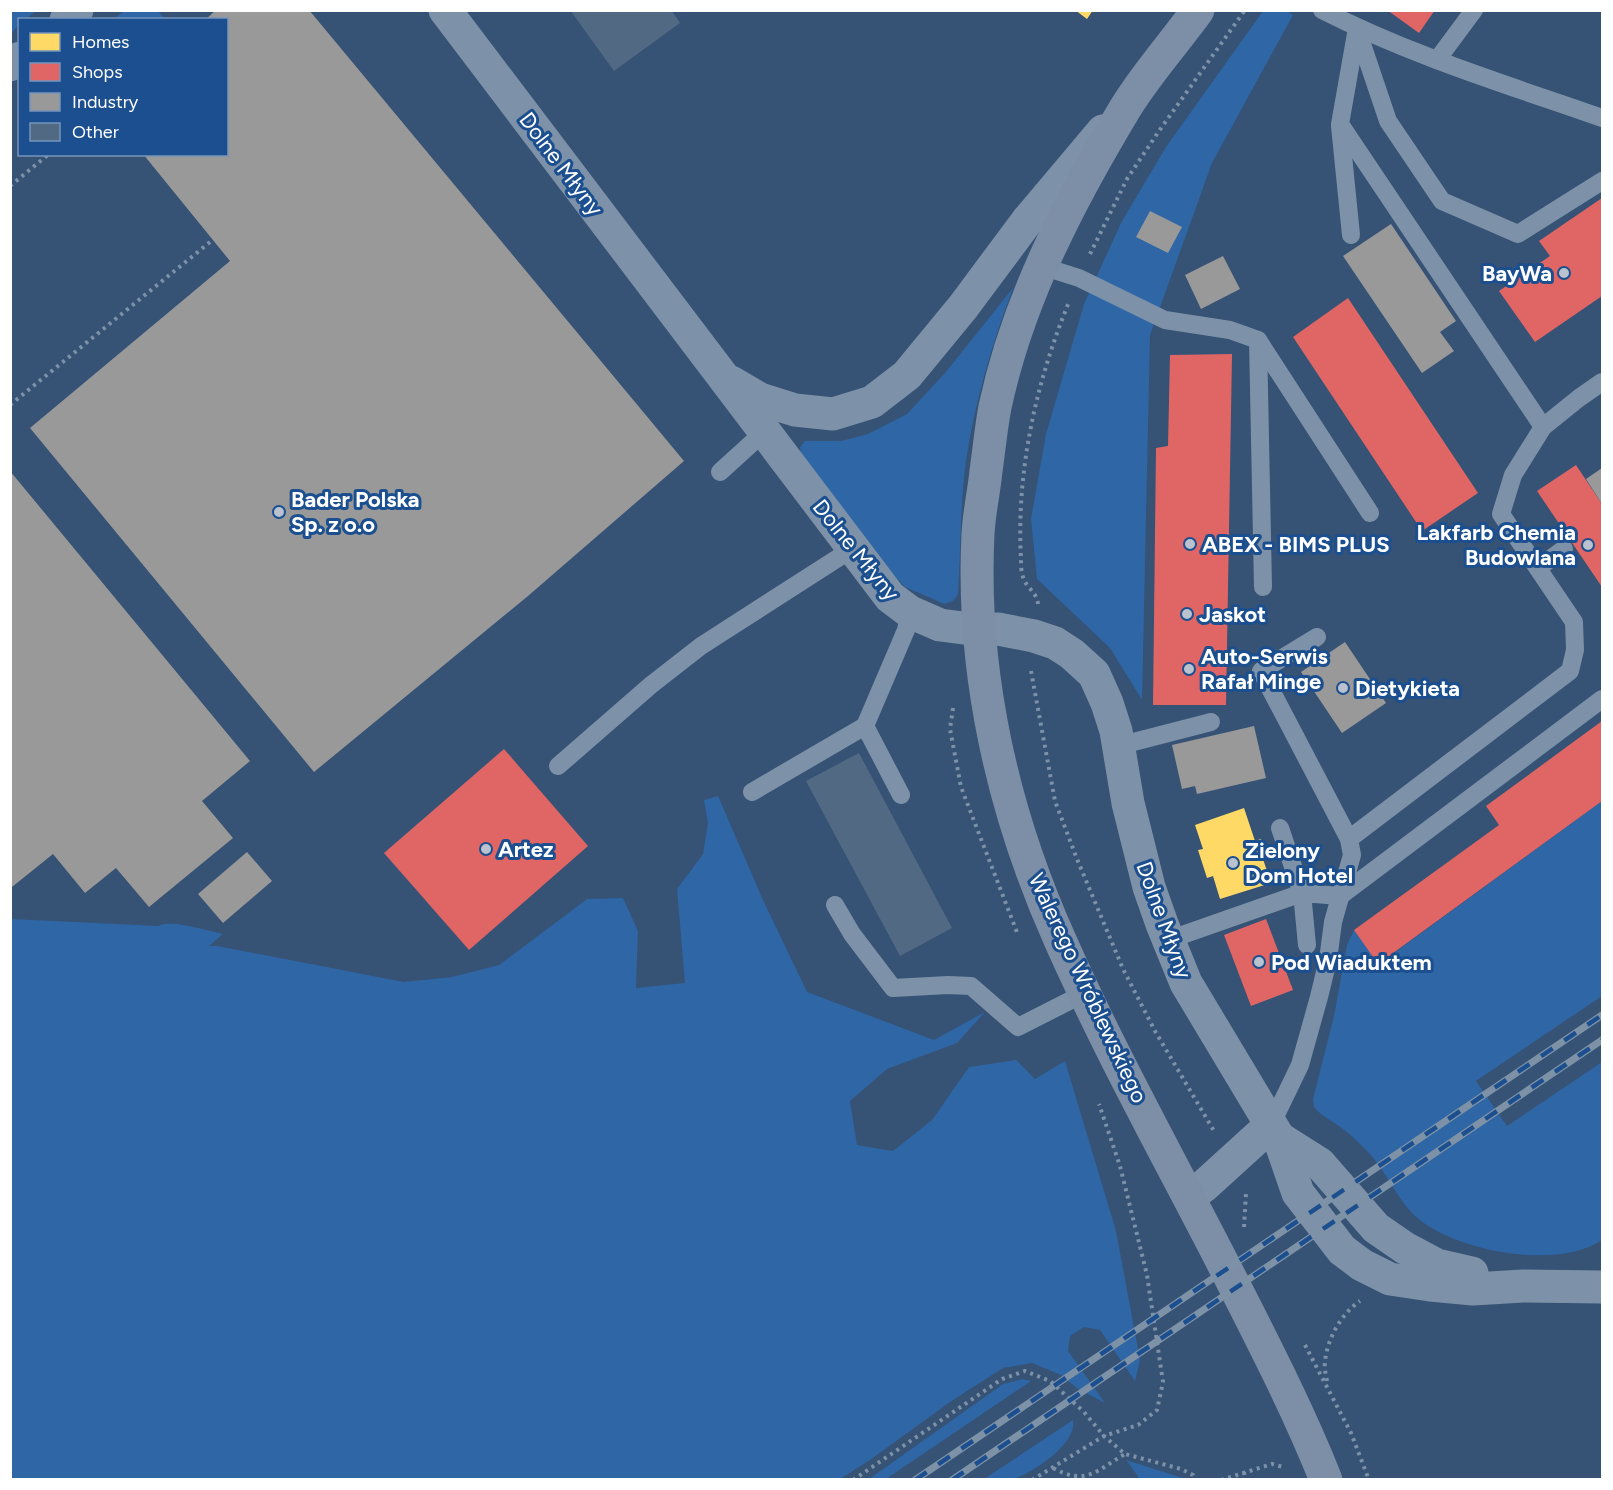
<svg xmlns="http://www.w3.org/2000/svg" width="1613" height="1490" font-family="Figtree,sans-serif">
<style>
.green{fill:#2f66a5}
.homes{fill:#ffd966}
.shops{fill:#e06666}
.industry{fill:#999}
.building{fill:#526984}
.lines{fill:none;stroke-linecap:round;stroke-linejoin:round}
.path{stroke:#7d92a8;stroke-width:4;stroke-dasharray:3 4.5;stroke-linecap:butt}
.service{stroke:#7d92a8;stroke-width:18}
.minor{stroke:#7d92a8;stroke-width:33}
.tertiary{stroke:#7d92a8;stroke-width:33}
.primary{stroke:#7d8ea7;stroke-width:33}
.rail-casing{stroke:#7e92a7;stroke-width:7}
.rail{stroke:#1b4f8f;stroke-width:4.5;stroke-dasharray:14;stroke-linecap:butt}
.poi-dot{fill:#b9c2ce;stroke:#1b4f8f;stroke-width:2}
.labels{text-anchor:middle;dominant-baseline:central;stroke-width:6;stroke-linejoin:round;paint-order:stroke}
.street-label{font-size:22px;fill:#fff;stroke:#1b4f8f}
.poi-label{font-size:22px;font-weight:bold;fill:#fff;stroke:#1b4f8f;text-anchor:start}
</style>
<rect width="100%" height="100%" fill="#365274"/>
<g class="green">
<polygon points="11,10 36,10 36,11 26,19 20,20 19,25 11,33"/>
<polygon points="157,10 165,19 131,19 129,17 126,19 117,19 116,17 124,11"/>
<polygon points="1263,11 1287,11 1293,15 1212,163 1150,335 1142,700 1110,648 1037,579 1031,519 1046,434 1084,304 1122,221 1166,147"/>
<path d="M1013,288C992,344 975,401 966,461C960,505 961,550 958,594L953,601L944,604L940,602L905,587L885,566L801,453L800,447L805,441H841L868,434L907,414L945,373Z"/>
<path d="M718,796L763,900L807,992L934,1040L985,1012L957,1043L887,1069L850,1101L857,1145L893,1151L932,1120L969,1067L1016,1060L1035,1079L1065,1061L1116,1231L1140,1360L1135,1381L1100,1330L1084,1327L1070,1336L1068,1351L1105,1403L1078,1389L1061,1375L1032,1363L1003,1368L950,1402L870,1460L840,1479H11V919L158,926C171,919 208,931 223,934L209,946H217L404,982L452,977L499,965L587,899L623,898L638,931L636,988L685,983L677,889L703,854L708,823L704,800Z"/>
<path d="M1602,801V996L1476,1081L1507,1126L1602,1062V1240C1558,1270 1460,1252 1420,1220C1397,1202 1387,1171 1367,1151C1359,1143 1351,1135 1343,1129C1333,1121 1322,1117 1314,1107L1313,1099L1334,1016L1347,945L1354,930L1379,964Z"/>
<polygon points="1023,1379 1031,1381 886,1479 869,1479 1003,1384"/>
<path d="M1073,1420C1078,1443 1033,1473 1013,1479C1005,1482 993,1480 984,1479Z"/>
<polygon points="1126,1460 1183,1478 1184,1479 1140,1479"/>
</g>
<g class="homes">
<polygon points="1075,10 1093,10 1087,19"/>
<polygon points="1244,808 1255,841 1261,839 1265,849 1260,850 1271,883 1220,899 1213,876 1207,878 1198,850 1203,849 1195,825"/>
</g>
<g class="shops">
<polygon points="1387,10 1435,10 1419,33"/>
<polygon points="1602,198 1602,296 1535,342 1499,291 1550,256 1539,241"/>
<polygon points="1348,298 1478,493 1422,531 1293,337"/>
<polygon points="1232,354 1226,705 1153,705 1156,448 1168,446 1170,355"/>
<polygon points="1576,465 1602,504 1602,587 1537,491"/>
<polygon points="1602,721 1602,801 1378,964 1354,930 1499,825 1486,806"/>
<polygon points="504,749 588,846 469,950 384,853"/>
<polygon points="1266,919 1293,990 1251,1006 1224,935"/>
</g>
<g class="industry">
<polygon points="216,10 309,10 684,461 528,596 314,772 30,428 230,261 143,154 226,154 226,20 205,20"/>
<polygon points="1150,211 1182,227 1168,253 1136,237"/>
<polygon points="1391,224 1456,321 1440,332 1454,351 1422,373 1343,256"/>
<polygon points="1223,256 1240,289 1201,309 1185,275"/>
<polygon points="1602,468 1602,504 1586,479"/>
<polygon points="10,471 250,761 202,801 233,838 149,907 116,868 85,893 53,854 12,887 10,885"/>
<polygon points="1345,642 1386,703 1342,733 1301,672"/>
<polygon points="1254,726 1266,778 1197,794 1195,786 1182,789 1172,745"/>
<polygon points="247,852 272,881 223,923 198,894"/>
</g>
<g class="building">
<polygon points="570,10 671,10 680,23 614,71"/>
<polygon points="859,753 952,928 900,956 806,781"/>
</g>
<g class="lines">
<g class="path">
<polyline points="10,186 49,154"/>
<polyline points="1090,254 1127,179 1159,131 1245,10"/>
<polyline points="10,405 210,242"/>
<path d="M1038,604C1037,592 1026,588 1023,577C1021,572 1021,564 1021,559C1016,472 1036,382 1069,302"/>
<polyline points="1031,671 1055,801 1077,859 1123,969 1155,1031 1214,1131"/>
<polyline points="953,708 950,729 961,787 1018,935"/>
<polyline points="1244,1227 1246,1193"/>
<polyline points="1305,1345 1351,1433 1369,1480"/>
<path d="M1327,1381C1326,1375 1324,1368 1325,1362C1327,1339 1341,1314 1360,1301"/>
<path d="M1053,1468C1086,1486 1096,1471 1125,1454"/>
<polyline points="1244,1472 1245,1480"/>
<polyline points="853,1480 1002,1379 1025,1371 1050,1381 1084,1412 1104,1436 1125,1454 1181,1469 1193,1475 1194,1480"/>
<polyline points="1032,1480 1104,1436 1138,1425 1157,1410 1163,1382 1147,1275 1120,1166 1099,1104"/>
<polyline points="1221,1480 1272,1464 1283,1467"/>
</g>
<g class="service">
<path d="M1322,10C1412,56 1508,85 1602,118"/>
<polyline points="1357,28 1340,124 1543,427"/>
<polyline points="1357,29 1388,121 1442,201 1518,234 1602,181"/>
<polyline points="1437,60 1474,10"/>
<polyline points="1340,126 1351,235"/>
<polyline points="1041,266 1079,278 1165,320 1230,330 1258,340 1370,513"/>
<polyline points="1258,340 1263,587"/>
<polyline points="720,472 764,432"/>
<polyline points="1538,568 1564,549"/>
<polyline points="1118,746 1211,722"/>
<polyline points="558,766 651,685 701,646 852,549"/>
<polyline points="752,792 865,726"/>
<polyline points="901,795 865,726 906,630 910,612"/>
<polyline points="1349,839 1570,671 1575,650 1574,622 1501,514 1513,475 1543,427 1579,398 1602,382"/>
<polyline points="835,905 852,934 893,988 948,985 971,986 1018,1027 1085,993"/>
<polyline points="1168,940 1302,893 1280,828"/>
<polyline points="1307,945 1302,893 1340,896 1602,699"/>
<polyline points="1271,1125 1300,1065 1319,997 1328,960 1333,922 1352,855 1349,839 1261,671 1317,637"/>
</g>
<polyline class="minor" points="1189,1197 1204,1186 1271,1125"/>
<g class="tertiary">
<polyline points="445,10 890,597 910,612 940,625 979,630 998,629 1034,636 1055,643 1072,654 1094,674 1107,703 1116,731 1128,803 1149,887 1162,924 1186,983 1279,1138 1298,1193 1342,1250 1362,1265 1390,1279 1430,1285 1473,1289 1523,1286 1602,1287"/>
<polyline points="66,20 77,10"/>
<polyline points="10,65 20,58"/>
<polyline points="731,382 760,399 795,410 833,414 872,402 907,375 963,307 1027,221 1103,131"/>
<polyline points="1279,1138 1320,1164 1376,1228 1405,1248 1437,1265 1472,1273"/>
</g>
<path class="primary" d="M1198,10C1175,42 1147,73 1126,107C1070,200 1018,299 995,407C991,428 989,450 986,471C984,492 979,513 978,534C971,673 1003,813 1060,940C1112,1057 1175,1169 1233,1283C1266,1348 1299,1412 1326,1480"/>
<g class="rail-casing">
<g id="rail">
<polyline points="915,1480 1602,1015"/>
<polyline points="952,1480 1602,1040"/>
</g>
</g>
<use href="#rail" class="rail"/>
</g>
<g class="poi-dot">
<circle cx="1564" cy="273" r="6"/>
<circle cx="279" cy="512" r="6"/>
<circle cx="1190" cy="544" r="6"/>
<circle cx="1588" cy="545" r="6"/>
<circle cx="1187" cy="614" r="6"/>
<circle cx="1189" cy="669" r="6"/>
<circle cx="1343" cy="688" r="6"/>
<circle cx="486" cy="849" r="6"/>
<circle cx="1233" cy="863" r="6"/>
<circle cx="1259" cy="962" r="6"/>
</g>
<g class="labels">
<g class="street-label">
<text transform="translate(561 164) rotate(53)">Dolne Młyny</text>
<text transform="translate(856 550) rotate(51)">Dolne Młyny</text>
<text transform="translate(1164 920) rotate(70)">Dolne Młyny</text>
<text transform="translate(1088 988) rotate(65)">Walerego Wróblewskiego</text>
</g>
<g class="poi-label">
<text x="1552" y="273" text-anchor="end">BayWa</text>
<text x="291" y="499">Bader Polska<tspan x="291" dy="25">Sp. z o.o</tspan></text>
<text x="1576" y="532" text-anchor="end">Lakfarb Chemia<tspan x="1576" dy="25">Budowlana</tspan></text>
<text x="1202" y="544">ABEX - BIMS PLUS</text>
<text x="1199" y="614">Jaskot</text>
<text x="1201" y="656">Auto-Serwis<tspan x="1201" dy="25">Rafał Minge</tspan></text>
<text x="1355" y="688">Dietykieta</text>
<text x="498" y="849">Artez</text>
<text x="1245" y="850">Zielony<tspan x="1245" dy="25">Dom Hotel</tspan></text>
<text x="1271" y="962">Pod Wiaduktem</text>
</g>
</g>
<rect width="1613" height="1490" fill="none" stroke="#ffffff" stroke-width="24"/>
<rect x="18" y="18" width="210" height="138" fill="#1b4f8f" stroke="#7695bc" stroke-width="1.5"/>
<rect x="30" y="33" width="30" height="18" fill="#ffd966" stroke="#7695bc" stroke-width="1.5"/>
<text x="72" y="48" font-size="18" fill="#ffffff">Homes</text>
<rect x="30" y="63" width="30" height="18" fill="#e06666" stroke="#7695bc" stroke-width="1.5"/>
<text x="72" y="78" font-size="18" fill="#ffffff">Shops</text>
<rect x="30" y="93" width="30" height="18" fill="#999999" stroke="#7695bc" stroke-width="1.5"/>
<text x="72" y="108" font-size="18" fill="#ffffff">Industry</text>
<rect x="30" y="123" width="30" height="18" fill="#526984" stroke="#7695bc" stroke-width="1.5"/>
<text x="72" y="138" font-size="18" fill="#ffffff">Other</text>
</svg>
